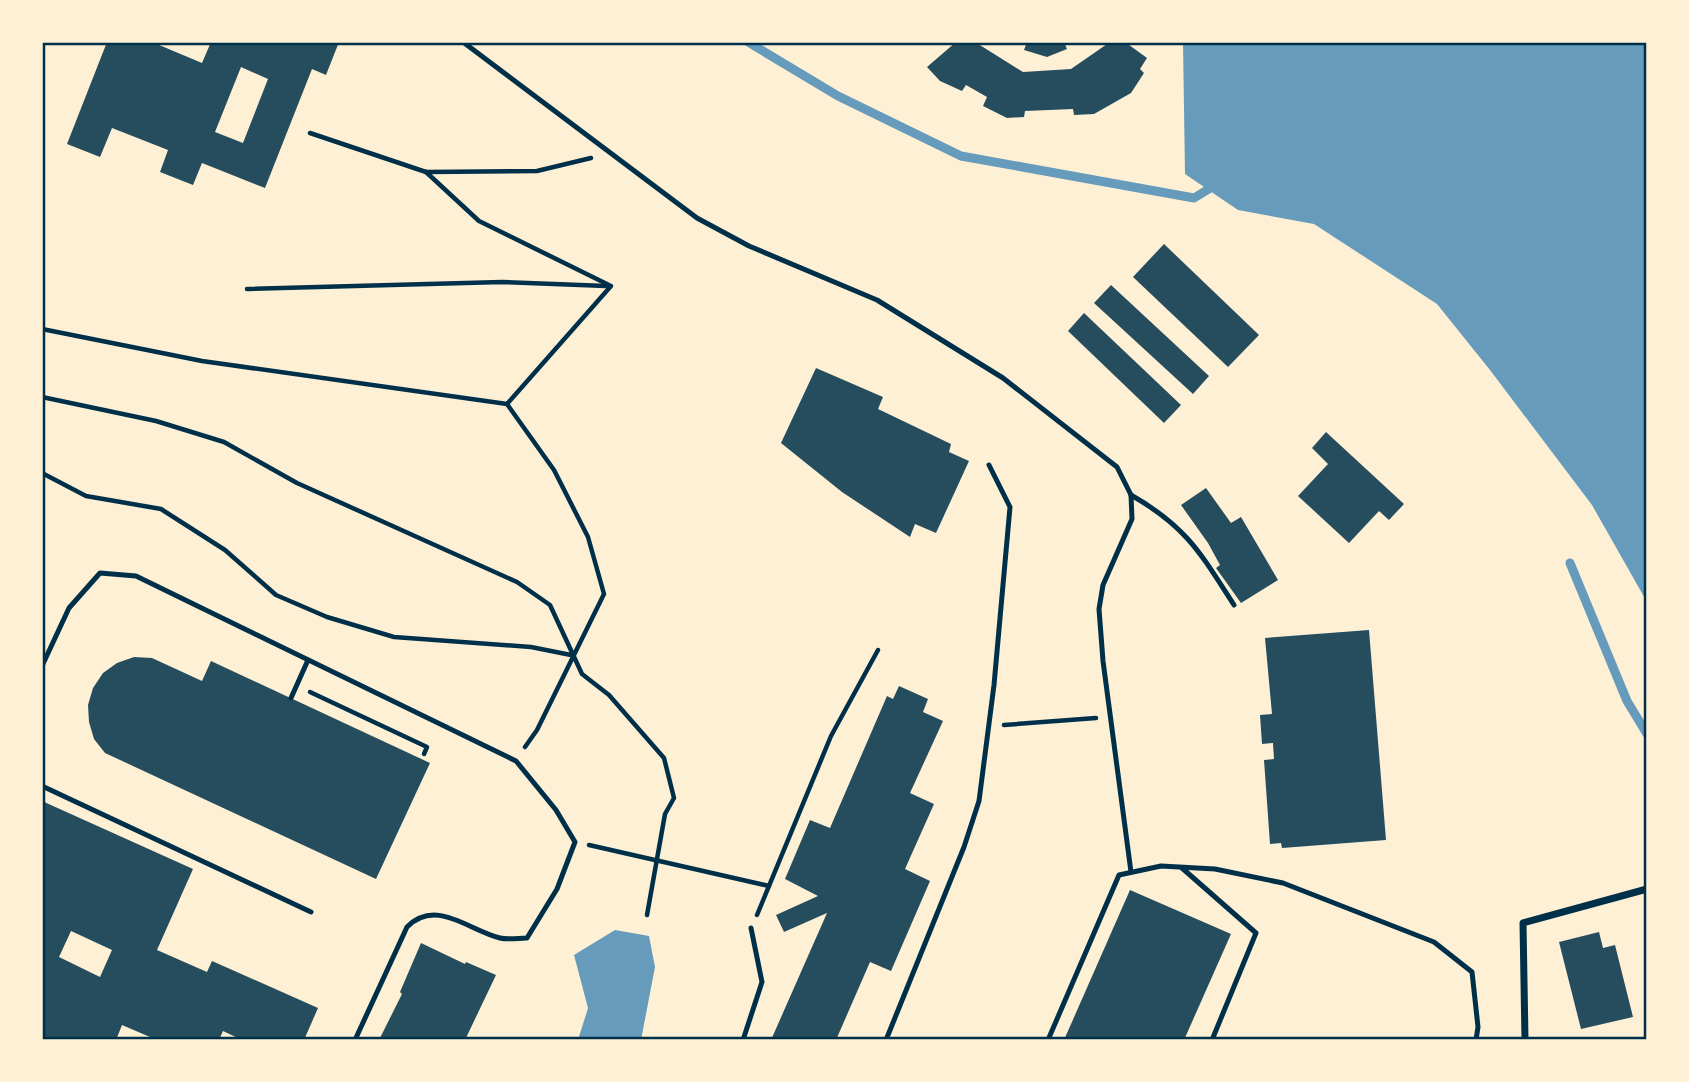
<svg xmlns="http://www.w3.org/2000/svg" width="1689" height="1082" font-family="Ubuntu,sans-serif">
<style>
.water{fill:#669bbc}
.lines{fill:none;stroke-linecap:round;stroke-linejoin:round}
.stream{stroke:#669bbc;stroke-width:9}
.building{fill:#264d5e;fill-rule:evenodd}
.path{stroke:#003049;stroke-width:4.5}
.service{stroke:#003049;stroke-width:5}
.minor{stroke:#003049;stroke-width:7}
.neatline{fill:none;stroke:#003049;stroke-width:2.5}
</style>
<rect width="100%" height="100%" fill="#fdf0d5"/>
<g class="water">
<polygon points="1183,42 1647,42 1647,602 1592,505 1490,370 1437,304 1314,224 1238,210 1185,174"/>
<polygon points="615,930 649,936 655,967 641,1040 578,1040 588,1008 574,955"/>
</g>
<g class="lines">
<g class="stream">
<polyline points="748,42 838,96 961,156 1194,198 1217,184"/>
<polyline points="1570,563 1627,701 1647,734"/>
</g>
</g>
<g class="building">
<path d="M107,42H152L202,63L211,42H339L326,75L312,69L265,188L202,163L193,185L160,172L168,150L112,128L100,157L67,144ZM241,67L268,79L243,143L215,132Z"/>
<polygon points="956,42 975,42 1023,72 1071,69 1110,42 1125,42 1147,58 1140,69 1144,73 1131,93 1094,114 1074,115 1073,109 1025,111 1024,117 1007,118 983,106 987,97 966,85 962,91 940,81 927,67"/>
<polygon points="1027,42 1064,42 1067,49 1047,57 1024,50"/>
<polygon points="1164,244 1259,335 1228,367 1133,277"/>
<polygon points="1111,285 1209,376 1193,394 1094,303"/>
<polygon points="1084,313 1181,405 1164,423 1068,331"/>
<polygon points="816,368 883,397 878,409 951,444 949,452 969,461 936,533 915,524 910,537 842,492 781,443"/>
<polygon points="1326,432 1404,504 1389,520 1379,511 1349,543 1298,496 1328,464 1312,448"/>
<polygon points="1206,488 1231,523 1241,517 1278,580 1241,603 1216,568 1220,565 1208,543 1181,505"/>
<polygon points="1369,630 1386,840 1282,848 1281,843 1270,844 1264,760 1274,759 1273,743 1262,744 1260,715 1272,714 1265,638"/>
<polygon points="134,657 152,658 202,681 211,661 430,763 376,879 105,753 94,739 89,722 88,705 93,688 103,673 117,663"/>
<polygon points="899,686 928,699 923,712 943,721 910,793 934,804 905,869 930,881 891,971 870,962 836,1040 771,1040 827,913 784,932 776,915 818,896 785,879 810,820 830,828 887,696 893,699"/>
<path d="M42,801L193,869L157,950L207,972L212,961L318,1008L304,1040H242L223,1031L219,1040H157L122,1025L116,1040H42ZM71,931L112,950L100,977L59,957Z"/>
<polygon points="1130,890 1231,934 1184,1040 1064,1040"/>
<polygon points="1599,932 1603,948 1615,945 1633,1017 1581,1029 1559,942"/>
<polygon points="421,943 465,964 466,962 496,975 465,1040 379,1040 402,994 400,992"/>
</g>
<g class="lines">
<g class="path">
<polyline points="310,133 426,172 537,171 591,158"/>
<polyline points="426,172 479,221 611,286 507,404"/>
<polyline points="247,289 502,282 606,286"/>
<polyline points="42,329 202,361 507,404 554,470 588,537 604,594 537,730 525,747"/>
<polyline points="42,397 156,421 224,442 297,483 517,582 550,605 582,674 609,695 664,758 674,798 665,814 647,915"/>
<polyline points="42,473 86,496 161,509 225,550 276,595 327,617 394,637 531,647 571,655"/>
<polyline points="310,692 427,747 424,754"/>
<polyline points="1004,725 1096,718"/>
<polyline points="589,845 769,886"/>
<polyline points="757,915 831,736 878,650"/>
</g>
<g class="service">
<polyline points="463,42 697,218 749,246 877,300 1003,378 1117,467 1131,495 1132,519 1103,585 1099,609 1103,661 1131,872"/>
<path d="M1131,495C1187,527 1201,554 1234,605"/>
<path d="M42,666L69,608L100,573L136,576L516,761L556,810L575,842L557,889L527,938C519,938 508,940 500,938C468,930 436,898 407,927L355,1040"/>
<polyline points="291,698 308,660"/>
<polyline points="42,786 311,912"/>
<polyline points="1182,868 1256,933 1212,1040"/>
<polyline points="743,1040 762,982 751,928"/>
<polyline points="886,1040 964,847 979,801 994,685 1010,507 989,465"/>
<polyline points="1048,1040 1119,875 1161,866 1215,869 1283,883 1434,942 1472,972 1478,1027 1476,1040"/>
</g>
<polyline class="minor" points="1525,1040 1523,923 1647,889"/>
</g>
<rect width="1689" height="1082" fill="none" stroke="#fdf0d5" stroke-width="88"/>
<rect x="44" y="44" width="1601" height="994" class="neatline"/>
</svg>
